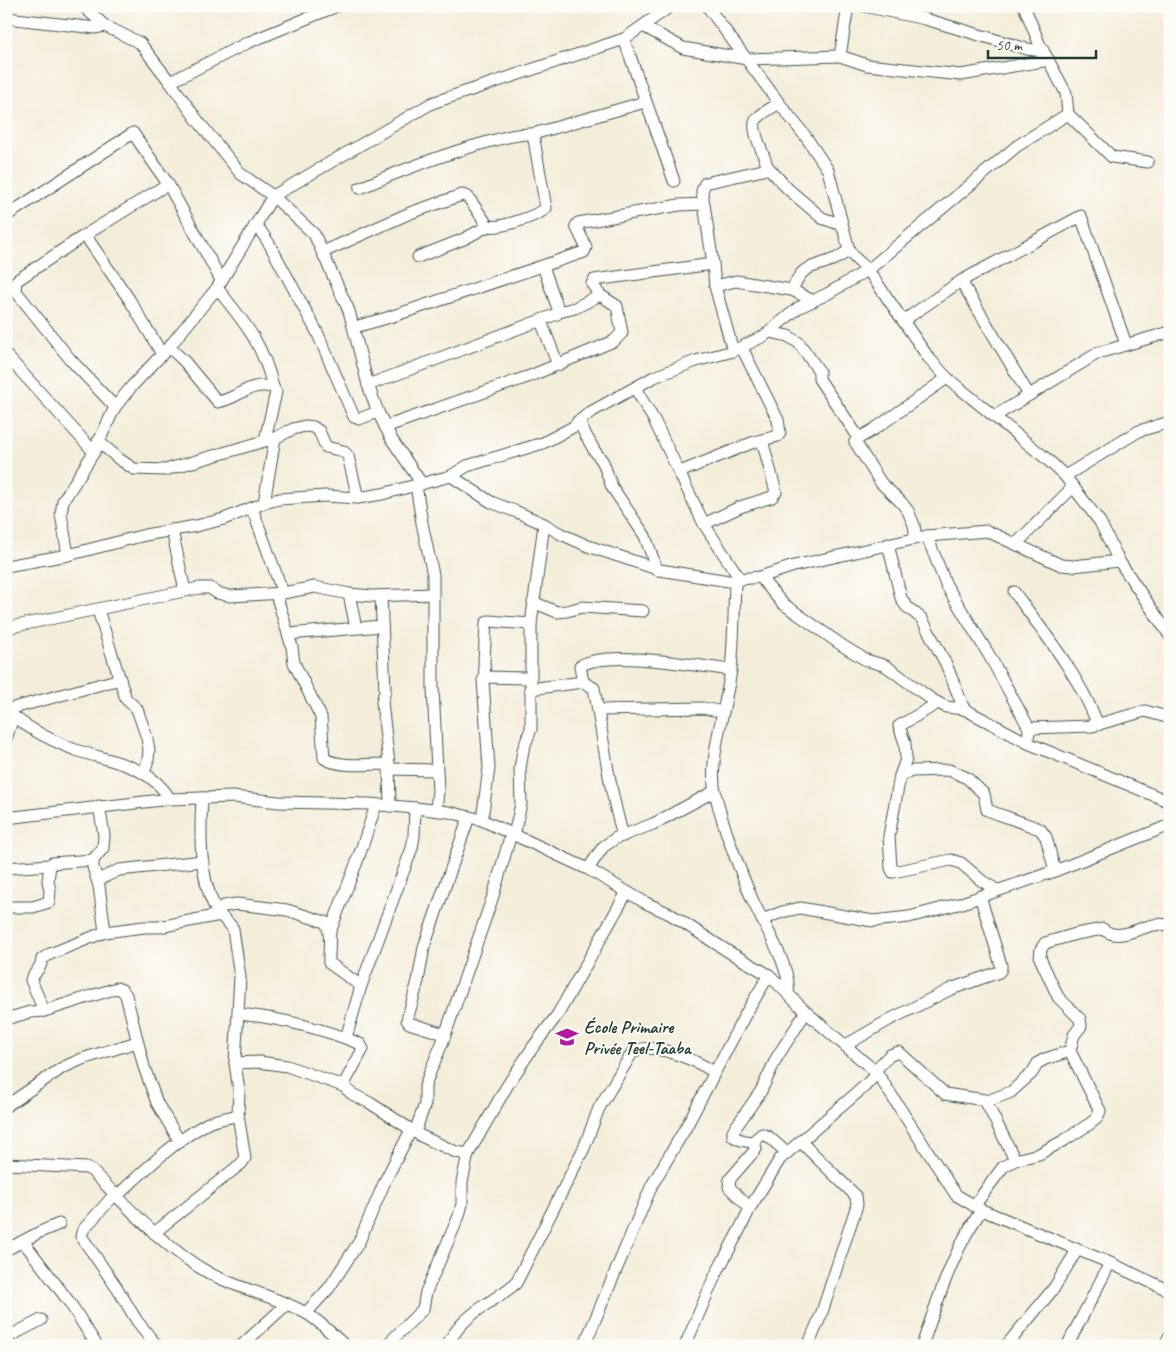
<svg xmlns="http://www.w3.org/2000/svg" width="1176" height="1352" font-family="Caveat,sans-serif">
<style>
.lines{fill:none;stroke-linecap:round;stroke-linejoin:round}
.street-casing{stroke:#3f574d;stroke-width:13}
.street{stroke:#fff;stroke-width:11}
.labels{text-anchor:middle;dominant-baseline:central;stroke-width:4;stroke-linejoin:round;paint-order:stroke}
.poi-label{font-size:18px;font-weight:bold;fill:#1f3d34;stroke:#fdfcf7;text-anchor:start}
</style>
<rect width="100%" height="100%" fill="#fdfcf7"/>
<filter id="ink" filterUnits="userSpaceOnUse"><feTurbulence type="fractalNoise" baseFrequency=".02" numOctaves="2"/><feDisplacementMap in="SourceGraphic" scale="10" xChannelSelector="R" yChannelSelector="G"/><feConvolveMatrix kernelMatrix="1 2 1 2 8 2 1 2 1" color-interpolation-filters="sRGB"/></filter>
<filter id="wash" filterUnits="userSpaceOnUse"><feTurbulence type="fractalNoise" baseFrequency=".0096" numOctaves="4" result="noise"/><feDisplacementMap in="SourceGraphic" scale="20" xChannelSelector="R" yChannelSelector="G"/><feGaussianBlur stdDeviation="1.12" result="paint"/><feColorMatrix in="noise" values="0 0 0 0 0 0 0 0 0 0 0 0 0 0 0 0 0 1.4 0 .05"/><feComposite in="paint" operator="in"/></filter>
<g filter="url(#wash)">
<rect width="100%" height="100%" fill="#f4edd9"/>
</g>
<g filter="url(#ink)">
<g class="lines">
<g class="street-casing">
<g id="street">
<polyline points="83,6 105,26 140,43 170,82 198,121 241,174 273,196 314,234 349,311 368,385 378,412 392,440 422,484"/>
<polyline points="707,6 779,103 806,137 828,170 849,250 855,258 868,270 928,357 947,378 1048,460 1065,476 1100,522 1119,561"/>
<polyline points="864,6 925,19 1027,49 1043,51"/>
<polyline points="1024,6 1039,43 1066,93 1068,114 1112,157 1148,162"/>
<polyline points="6,18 96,28 105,26"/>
<polyline points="643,26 683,48 747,59 840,56 867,65 961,75 1049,60"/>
<polyline points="624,39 674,181"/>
<polyline points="840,56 848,6"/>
<polyline points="170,82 247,43 337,6"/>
<polyline points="767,166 788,189 822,218 842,225"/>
<path d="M360,188C402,170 444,154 488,142C503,138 518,133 533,134L645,102"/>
<polyline points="6,216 133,133 168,184 221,280"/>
<polyline points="256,224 270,245 317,332 354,417 359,419 378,412"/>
<polyline points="85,235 129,299 162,354"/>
<polyline points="323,252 410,213 462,195 468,197 488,226"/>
<path d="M418,257L464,239L488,226C499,229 533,217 544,210L546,208L533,134"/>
<polyline points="961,281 1029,395"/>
<polyline points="715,286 736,281 792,290 813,301"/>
<path d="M217,288C244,322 263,343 273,387"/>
<path d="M792,290C804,263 808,270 832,260C838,258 844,254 849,250"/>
<polyline points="559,312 575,308 600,295"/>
<polyline points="541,321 558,365"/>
<polyline points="903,321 961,281 1081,216 1126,344"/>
<polyline points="355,327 390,317 584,252 586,247 576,226 578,223 679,205 703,204"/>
<polyline points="770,332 788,336 799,343 819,371 819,379 859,438"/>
<path d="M169,347L184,361L218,402C240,398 247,382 273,387L276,392L265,440"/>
<path d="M733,351L715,286L713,264L702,191L705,183L763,170L767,166C765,155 750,129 756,120C761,113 772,108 779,103"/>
<polyline points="6,355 94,452"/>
<polyline points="368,385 557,314 558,309 543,266"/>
<polyline points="635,388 654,420 704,524 740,579"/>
<polyline points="115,407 70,359 15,290 16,281 85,235 168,184"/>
<polyline points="995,416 1098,353 1170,332"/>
<polyline points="578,421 594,450 603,462 612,487 645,536 657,570"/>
<polyline points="385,427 530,376 614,341 622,333 617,306 600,295 592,284 594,280 713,264"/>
<polyline points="98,441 119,459 134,469 165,470 275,438 293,429 305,426 313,427 319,431 326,447 343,451 348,456 358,498"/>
<polyline points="680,472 754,442 778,436 780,433 778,420 742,348"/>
<polyline points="451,476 491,502 517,512 544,524 561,534 588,546 660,570 735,582 740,579 760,577 794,566 927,536 987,531 1061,565 1073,566 1119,561 1170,636"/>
<polyline points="1065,476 1139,431 1170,422"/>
<polyline points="416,485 422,523 433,575 433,687 438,791 436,810"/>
<polyline points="264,503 275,438"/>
<polyline points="252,508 283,593"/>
<polyline points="704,524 740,507 772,497 776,492 762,440"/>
<polyline points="172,530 185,591"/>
<polyline points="927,536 946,585 989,655 1029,728 1028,743"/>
<polyline points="916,538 914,525 908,511 901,502 881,483 855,442 859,438 873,430 947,378"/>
<polyline points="888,544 901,598 906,606 922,619 946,664 964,709"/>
<polyline points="1016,544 1073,487"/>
<polyline points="68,555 61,514 63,501 94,452 115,407 132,386 169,347 217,288 273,196 432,103 624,39 671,6"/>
<polyline points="6,566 68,555 145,535 196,526 224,519 264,503 279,499 325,496 358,498 382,494 451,476 467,466 543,443 573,427 589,413 654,377 696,361 733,351 764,336 798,308 827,294 868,270 1017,146 1068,114"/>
<polyline points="760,577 782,603 843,646 866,660 886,666 931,699 946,707 964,709 1028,743 1170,802"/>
<path d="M735,582C734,611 734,640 731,669C727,705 708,758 715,792C723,828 738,865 752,899C763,924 792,968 788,993"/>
<path d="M1014,592C1045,634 1079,675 1098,725"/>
<path d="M276,594L292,647L294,663L321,717L324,758C337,768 372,764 389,764"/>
<polyline points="349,594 356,628"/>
<polyline points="381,596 385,691 382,702 389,764 390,806"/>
<polyline points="533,602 557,612 567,611 582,607 643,611"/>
<polyline points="98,610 126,699 137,709 147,738 149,750 148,760 144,773"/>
<polyline points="6,628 199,588 210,588 217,593 230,596 283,593 315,587 349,594 372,596 433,594"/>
<polyline points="288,634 382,626"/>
<polyline points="485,677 484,662 486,623 489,621 531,624"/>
<path d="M583,682L580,666C608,649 696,666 731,670"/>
<path d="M530,689L583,682L594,688C603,737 609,788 623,836"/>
<polyline points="938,703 899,726 905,743 906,759 900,776 889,836 891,868 893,872 951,860 961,863 982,881 997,890"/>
<path d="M6,710C26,728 48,739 73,749C109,762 148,763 170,799"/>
<polyline points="6,710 120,679"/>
<polyline points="598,710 703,708 723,712"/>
<polyline points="1029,728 1092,726 1145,711 1170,718"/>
<polyline points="6,739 13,717"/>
<polyline points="389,769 436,770"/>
<polyline points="900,776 912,771 949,770 967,778 984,794 987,810 1040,829 1046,837 1055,871"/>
<polyline points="99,806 104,835 103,848 93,860 93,867 99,886 105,932"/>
<polyline points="6,818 170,799 233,797 279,802 369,804 415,808 449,812 482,820 588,869 646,903 670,914 729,952 769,975 806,1012 877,1073 956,1195 982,1210 1110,1263 1170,1291"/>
<polyline points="482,820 489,768 483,680 485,677 530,678"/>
<polyline points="514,835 521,804 520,769 523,750 531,729 531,624 544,524"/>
<polyline points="6,868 50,865"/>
<polyline points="588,869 603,847 616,838 653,824 715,791"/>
<polyline points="98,880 119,870 203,861"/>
<polyline points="6,907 33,907 49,902 50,890 48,881 50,865 52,863 93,860"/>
<path d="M216,911L224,906L237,904L287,910L325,922C333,931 328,951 329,963L361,986"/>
<polyline points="762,920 782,912 800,908 873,921 909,917 962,903 1055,871 1170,825"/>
<polyline points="330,932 358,859 376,805"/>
<path d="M44,1011L31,980C34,972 42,968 42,959L50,954L105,932L144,927H159L220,915"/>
<path d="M238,1014C276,1017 325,1029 360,1044L363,1049L343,1086"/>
<polyline points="6,1019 30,1012 44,1011 117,988 122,990 126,995 144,1067 157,1103 180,1142"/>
<polyline points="444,1034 409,1023 407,1020 418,981 424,947 469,817"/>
<polyline points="346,1038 361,986 412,848 414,836 415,808"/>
<polyline points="846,1045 889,1020 951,989 999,972 1001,969 1001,965 980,896"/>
<polyline points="235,1063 259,1062 287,1066 343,1086 352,1094 370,1103 421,1136 456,1152 468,1154 507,1086 533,1047 558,1014 627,892"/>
<polyline points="875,1070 890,1055 899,1052 945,1094 985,1100 1015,1160"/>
<polyline points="985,1102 1011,1092 1032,1073 1038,1063 1045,1059 1070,1051"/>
<polyline points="6,1106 62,1068 82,1059 137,1042"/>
<polyline points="415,1132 425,1104 425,1086 430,1072 443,1041 493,896 511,834"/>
<polyline points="752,1142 762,1134 769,1137 787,1153"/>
<polyline points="801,1142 856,1196 857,1205 821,1315 808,1346"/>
<path d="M6,1164L87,1168L92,1171C128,1207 164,1248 209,1273C239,1289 274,1296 304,1312C319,1320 332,1334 345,1346"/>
<polyline points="115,1194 83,1230 81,1236 117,1288 137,1321 157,1346"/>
<path d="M117,1196C145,1170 174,1141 208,1123C217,1119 228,1118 238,1115"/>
<path d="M974,1206L1003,1167L1015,1160L1039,1154L1063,1141L1091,1123L1097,1118L1100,1111L1070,1051L1074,1035L1081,1026L1080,1019L1058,997L1040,958L1041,949L1045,943L1076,934L1103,929C1122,946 1149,917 1170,926"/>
<path d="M750,1208L729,1187L730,1179L756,1149L755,1144C747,1139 742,1143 733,1136V1131L761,1091L777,1057L806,1012"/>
<path d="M154,1233L242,1163L245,1158L238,1115L239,1091L235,1063L240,977L233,929C229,921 219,917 215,908C199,875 200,834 202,798"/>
<polyline points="23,1241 70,1303 97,1346"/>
<polyline points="6,1250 40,1232 59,1224"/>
<polyline points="306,1313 329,1288 359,1242 386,1179 411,1130"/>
<polyline points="6,1338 41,1320"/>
<polyline points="241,1346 287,1304"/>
<polyline points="386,1346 423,1309 426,1292 459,1216 462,1204 462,1182 468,1154"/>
<path d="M446,1346C452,1337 457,1328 465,1321C480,1306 500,1297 516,1283L584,1148L599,1108L632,1053C649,1039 697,1061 714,1072"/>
<polyline points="584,1346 652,1185 685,1129 745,1015 769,975"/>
<polyline points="685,1346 714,1278 742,1225 750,1208 780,1159 865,1086 877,1073"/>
<path d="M922,1346C936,1304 955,1245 982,1210"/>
<polyline points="1006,1346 1054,1288 1077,1250"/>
<polyline points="1067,1346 1110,1263"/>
<polyline points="1164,1346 1170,1335"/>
</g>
</g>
<use href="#street" class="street"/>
</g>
</g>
<defs>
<g id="school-bare" transform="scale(1.725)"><path d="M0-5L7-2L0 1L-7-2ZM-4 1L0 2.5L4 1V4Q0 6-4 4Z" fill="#b5179e" stroke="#fdfcf7" stroke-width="2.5" paint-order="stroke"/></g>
</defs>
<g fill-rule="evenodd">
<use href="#school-bare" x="567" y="1037"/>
</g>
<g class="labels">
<g class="poi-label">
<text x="584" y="1027">École Primaire<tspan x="584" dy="21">Privée Teel-Taaba</tspan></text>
</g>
</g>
<rect width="1176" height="1352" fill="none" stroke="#fdfcf7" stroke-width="25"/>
<path d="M988 50v8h108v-8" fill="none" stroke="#1f3d34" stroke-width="2.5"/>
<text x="996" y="50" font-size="15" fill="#1f3d34" stroke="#fdfcf7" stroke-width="4" paint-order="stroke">50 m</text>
</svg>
